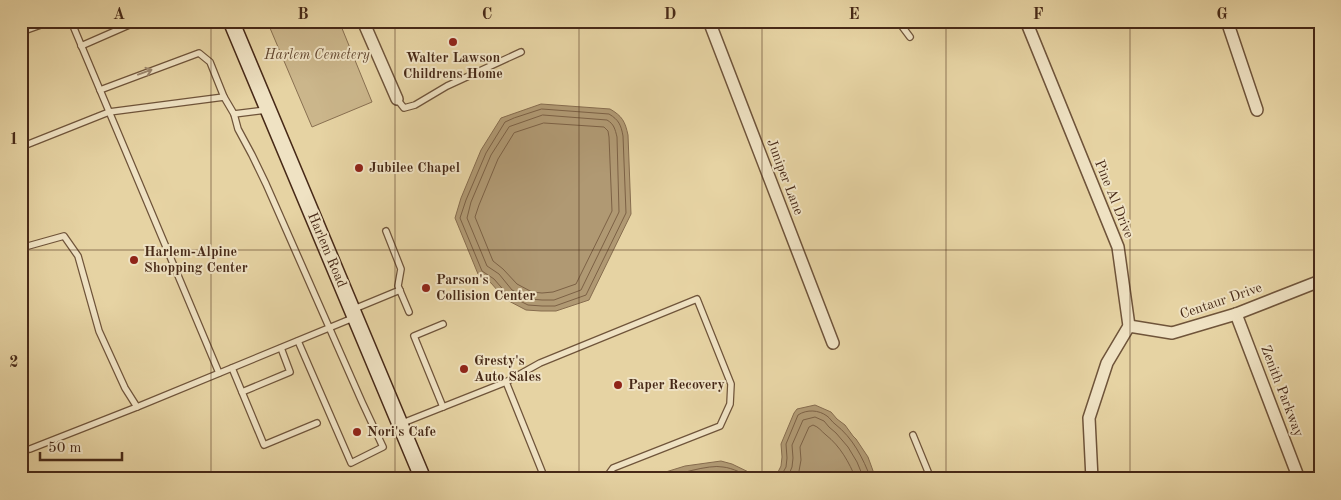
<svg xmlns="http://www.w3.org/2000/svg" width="1341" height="500" font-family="'Old Standard TT',serif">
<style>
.green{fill:#cbb68b;stroke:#897051}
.water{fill:#b09973;stroke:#866c4e}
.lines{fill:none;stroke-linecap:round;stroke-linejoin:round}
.shore{stroke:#7c6145;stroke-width:1}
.service-casing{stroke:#6f543a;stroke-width:8}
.minor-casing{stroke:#6f543a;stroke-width:14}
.secondary-casing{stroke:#472917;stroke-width:18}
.service{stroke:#efe2c3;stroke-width:5.5}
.minor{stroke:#efe2c3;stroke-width:11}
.secondary{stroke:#efe2c3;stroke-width:15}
.oneway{stroke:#9b866d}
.grid{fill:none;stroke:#472917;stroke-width:1;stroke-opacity:0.55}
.poi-dot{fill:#8f2418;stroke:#efe2c3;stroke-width:2}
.labels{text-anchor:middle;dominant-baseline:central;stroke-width:4;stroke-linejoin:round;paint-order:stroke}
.park-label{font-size:14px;font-style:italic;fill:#61452e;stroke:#efe2c3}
.poi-label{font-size:14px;font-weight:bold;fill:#472917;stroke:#efe2c3;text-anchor:start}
.street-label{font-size:14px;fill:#472917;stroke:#efe2c3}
.neatline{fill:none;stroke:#472917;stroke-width:2}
.grid-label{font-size:16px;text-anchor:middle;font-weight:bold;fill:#472917}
</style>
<rect width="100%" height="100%" fill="#e6d3a3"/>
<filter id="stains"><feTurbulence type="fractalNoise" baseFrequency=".004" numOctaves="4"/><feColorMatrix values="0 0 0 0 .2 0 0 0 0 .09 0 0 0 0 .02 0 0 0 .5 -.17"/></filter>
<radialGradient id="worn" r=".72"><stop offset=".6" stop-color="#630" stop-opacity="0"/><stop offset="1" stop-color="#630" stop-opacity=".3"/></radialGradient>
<polygon class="green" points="267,21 339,21 372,102 312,127"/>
<g class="water">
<path d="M541,104L610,109C622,116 625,121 628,135L631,214L589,300L556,311H541L526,310L505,299L491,283L478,274L455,218L461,198L481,150L501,118Z"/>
<polygon points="815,405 831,412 837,419 845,425 853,436 856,439 868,457 876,479 643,479 685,466 721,461 732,464 763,479 772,477 777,474 781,466 782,457 781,444 794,413 797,409"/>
</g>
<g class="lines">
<g class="shore">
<path d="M542,109L609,114C619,120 621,125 623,136L626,213L586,295L555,306H542L528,305L508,295L494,279L482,271L460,218L466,200L486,153L505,122L514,118Z"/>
<path d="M543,115L607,120C614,124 615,129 617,137L619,212L581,290L554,300H542L530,299L512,290L499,274L487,266L467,218L471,202L491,155L509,127Z"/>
<polygon points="544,123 604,127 608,131 609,137 612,211 576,284 553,292 542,293 532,292 517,284 503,269 493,261 475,217 479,205 498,159 514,133"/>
<path d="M661,479C675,475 709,464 723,467C733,468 744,474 753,479"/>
<polyline points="683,479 721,473 738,479"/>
<path d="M778,479L781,476L786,467L787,458L786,444L798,415C807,409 819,410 827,416C830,418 832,422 835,424C853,438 863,458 871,479"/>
<polyline points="787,479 792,467 793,458 792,445 803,420 815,417 824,421 829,427 836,433 848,447 857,462 864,479"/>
<path d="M795,479L799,471L801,460L800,447L809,427L813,425C819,427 821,431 826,435C840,446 849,462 856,479"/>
</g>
<g class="service-casing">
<g id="service">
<polyline points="71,21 219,373"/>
<polyline points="898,21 910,37"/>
<polyline points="21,32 52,21"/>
<polyline points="81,46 129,25 128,21"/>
<polyline points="100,90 199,53 210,62 224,97"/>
<polyline points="397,99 404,108 415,105 447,86 521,52"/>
<polyline points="234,114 266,110"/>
<polyline points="21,147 109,112 224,97 234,114 238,129 252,155 266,184 362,402 383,447 351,463 298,341"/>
<polyline points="386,231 401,269 398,286 409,312"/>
<polyline points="21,248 64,236 78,256 99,331 125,388 137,407 353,318"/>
<polyline points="354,309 400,290"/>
<polyline points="232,368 264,445 317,423"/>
<polyline points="506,382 545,479"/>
<polyline points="242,392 290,372 281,348"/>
<polyline points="443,407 414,336 443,324"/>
<polyline points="400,424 506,382 540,363 697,299 731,384 730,404 720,426 613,468 605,479"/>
<polyline points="913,435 931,479"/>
<polyline points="30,449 137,407"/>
</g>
</g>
<g class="minor-casing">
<g id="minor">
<polyline points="363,21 397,99"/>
<polyline points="709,21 833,343"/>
<polyline points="1026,21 1118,247 1129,326 1107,363 1089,418 1092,479"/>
<polyline points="1227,21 1257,110"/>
<polyline points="1236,314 1299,479"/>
<polyline points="1129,326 1172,333 1236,314 1320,281"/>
</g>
</g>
<g class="secondary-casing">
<polyline id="secondary" points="231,21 423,479"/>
</g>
<use href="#service" class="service"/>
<use href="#minor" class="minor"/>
<use href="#secondary" class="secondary"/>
</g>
<defs><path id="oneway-shaft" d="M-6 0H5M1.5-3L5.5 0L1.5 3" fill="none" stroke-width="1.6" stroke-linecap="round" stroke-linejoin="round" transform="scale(1.25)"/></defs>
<use class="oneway" href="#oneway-shaft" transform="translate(145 72) rotate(-20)"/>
<path class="grid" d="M211,21V479M395,21V479M579,21V479M762,21V479M946,21V479M1130,21V479M21,250H1320"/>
<g class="poi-dot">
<circle cx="453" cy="42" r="5"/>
<circle cx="359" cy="168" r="5"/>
<circle cx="134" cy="260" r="5"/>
<circle cx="426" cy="288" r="5"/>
<circle cx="464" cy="369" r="5"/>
<circle cx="618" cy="385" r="5"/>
<circle cx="357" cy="432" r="5"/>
</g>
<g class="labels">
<g class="park-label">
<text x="317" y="55">Harlem Cemetery</text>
</g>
<g class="poi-label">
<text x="453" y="58" text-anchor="middle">Walter Lawson<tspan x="453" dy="16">Childrens Home</tspan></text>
<text x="369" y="168">Jubilee Chapel</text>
<text x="144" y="252">Harlem-Alpine<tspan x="144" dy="16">Shopping Center</tspan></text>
<text x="436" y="280">Parson's<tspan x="436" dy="16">Collision Center</tspan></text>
<text x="474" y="361">Gresty's<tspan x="474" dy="16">Auto Sales</tspan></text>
<text x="628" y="385">Paper Recovery</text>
<text x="367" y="432">Nori's Cafe</text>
</g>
<g class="street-label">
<text transform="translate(785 177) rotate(69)">Juniper Lane</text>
<text transform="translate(1114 199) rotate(68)">Pine Al Drive</text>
<text transform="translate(327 250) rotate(67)">Harlem Road</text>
<text transform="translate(1221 301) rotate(-19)">Centaur Drive</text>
<text transform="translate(1282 391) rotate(69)">Zenith Parkway</text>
</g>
</g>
<rect width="1341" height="500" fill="none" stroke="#e6d3a3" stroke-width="55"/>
<path d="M40 452v8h82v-8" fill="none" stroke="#472917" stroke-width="2.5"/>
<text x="48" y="452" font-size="15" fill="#472917" stroke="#efe2c3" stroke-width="4" paint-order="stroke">50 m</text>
<rect x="28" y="28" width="1286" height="444" class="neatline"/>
<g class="grid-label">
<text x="119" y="19">A</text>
<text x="303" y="19">B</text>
<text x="487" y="19">C</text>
<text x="670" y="19">D</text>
<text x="854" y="19">E</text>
<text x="1038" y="19">F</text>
<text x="1222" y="19">G</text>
<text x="14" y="144">1</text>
<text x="14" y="367">2</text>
</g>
<rect width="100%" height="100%" filter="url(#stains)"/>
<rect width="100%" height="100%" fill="url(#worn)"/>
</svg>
